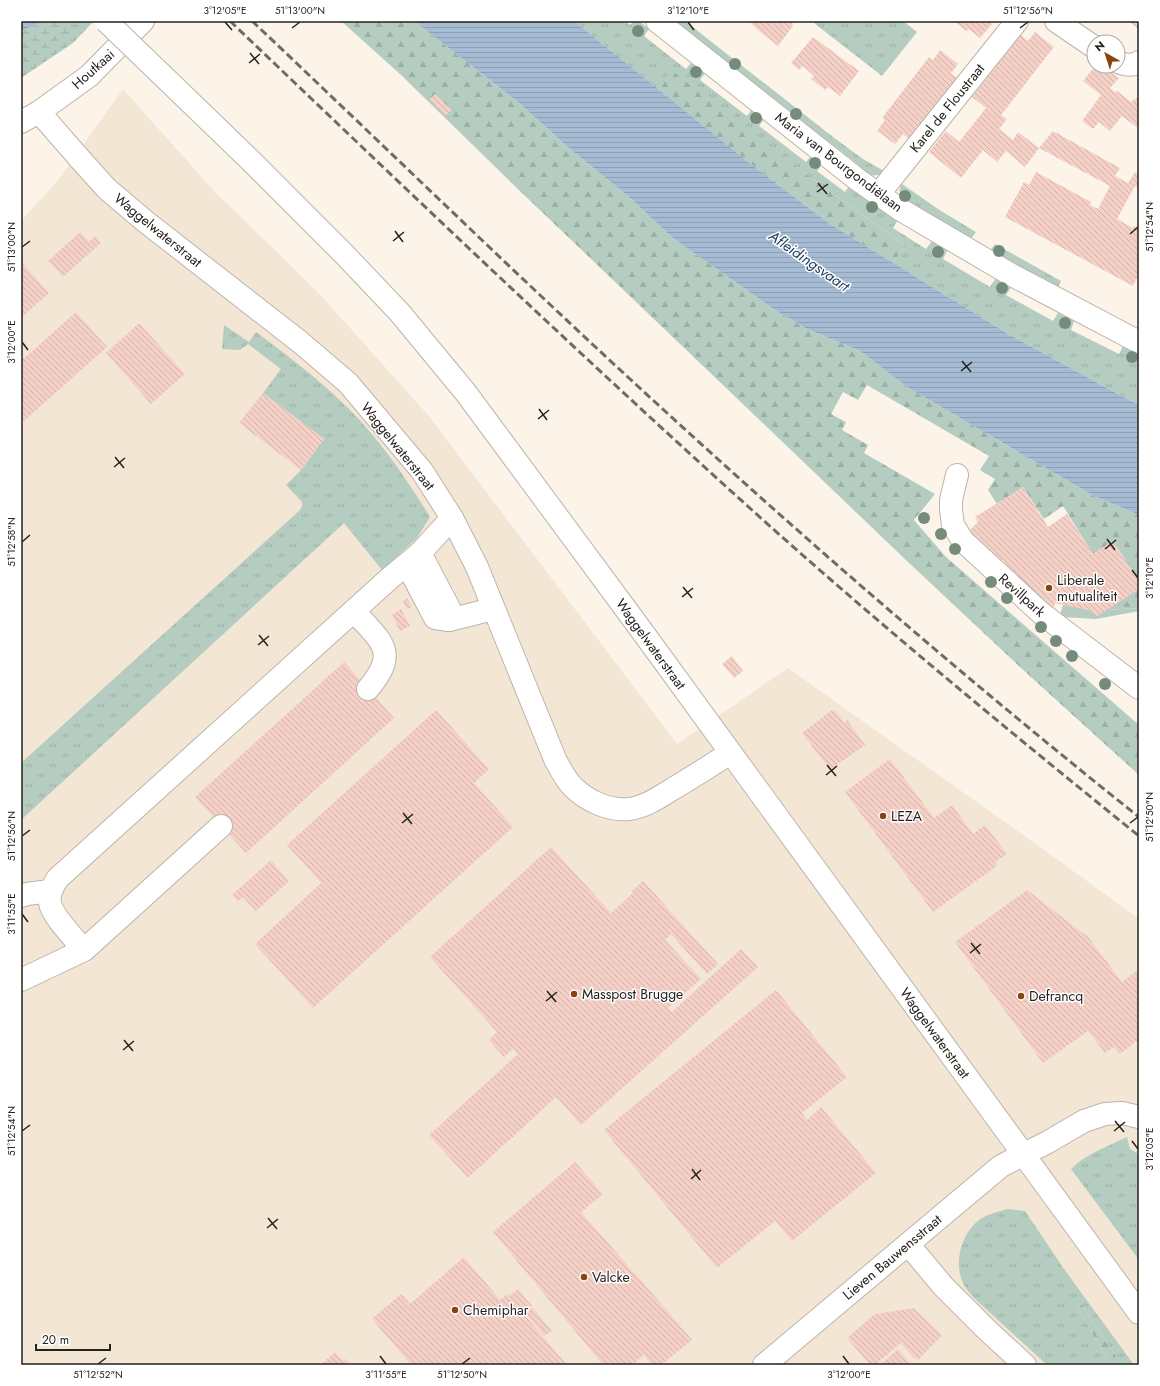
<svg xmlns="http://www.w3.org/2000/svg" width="1160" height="1386" font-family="Jost,sans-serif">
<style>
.built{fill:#f4e6d4}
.grass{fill:url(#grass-tufts)}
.forest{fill:url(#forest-firs)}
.wetland{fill:url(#wetland-marsh)}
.green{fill:#b5ccc1}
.water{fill:url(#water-rules)}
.building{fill:url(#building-back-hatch)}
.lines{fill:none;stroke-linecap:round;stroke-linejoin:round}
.minor-casing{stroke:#bcb4a9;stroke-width:24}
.major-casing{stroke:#bcb4a9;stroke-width:24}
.minor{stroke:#fff;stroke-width:22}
.major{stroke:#fff;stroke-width:22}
.rail{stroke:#706b64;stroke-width:3;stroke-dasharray:8 4;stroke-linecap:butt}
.major-bridge-casing{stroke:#bcb4a9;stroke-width:24;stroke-linecap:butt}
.major-bridge{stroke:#fff;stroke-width:22}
.tree{fill:#758c7d}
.ticks{fill:none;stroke:#25221e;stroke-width:1.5}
.poi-dot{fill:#87460f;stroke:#fff;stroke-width:1.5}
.labels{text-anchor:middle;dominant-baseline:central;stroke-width:3;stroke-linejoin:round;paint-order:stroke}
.street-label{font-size:14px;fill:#25221e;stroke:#fff}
.poi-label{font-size:14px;fill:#25221e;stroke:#fff;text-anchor:start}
.water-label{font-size:15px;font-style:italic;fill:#18385b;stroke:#fff}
.neatline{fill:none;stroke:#25221e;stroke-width:1.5}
.ticks-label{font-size:10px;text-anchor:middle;fill:#25221e}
</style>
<defs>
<pattern id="grass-tufts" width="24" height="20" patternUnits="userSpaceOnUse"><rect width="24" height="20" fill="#b5ccc1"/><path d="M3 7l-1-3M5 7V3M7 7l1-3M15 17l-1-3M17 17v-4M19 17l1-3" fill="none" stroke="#9cafa5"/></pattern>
<pattern id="forest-firs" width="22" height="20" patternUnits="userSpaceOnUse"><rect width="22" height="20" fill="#b5ccc1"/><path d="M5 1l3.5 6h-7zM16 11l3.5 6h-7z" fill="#9cafa5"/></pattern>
<pattern id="wetland-marsh" width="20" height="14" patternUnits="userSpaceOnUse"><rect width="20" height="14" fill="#b5ccc1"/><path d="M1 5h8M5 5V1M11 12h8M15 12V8" fill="none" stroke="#9cafa5"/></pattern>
<pattern id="water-rules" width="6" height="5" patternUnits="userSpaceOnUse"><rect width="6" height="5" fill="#a5bbd4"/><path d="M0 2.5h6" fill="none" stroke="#8ea0b6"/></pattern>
<pattern id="building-back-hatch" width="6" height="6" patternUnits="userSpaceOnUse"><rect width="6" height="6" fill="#f5d0c7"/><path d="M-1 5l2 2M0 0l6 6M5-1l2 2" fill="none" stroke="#d2b2aa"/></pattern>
</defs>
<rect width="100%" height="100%" fill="#fdf4e9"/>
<polygon class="built" points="123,89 215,192 316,290 429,416 677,744 788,668 1043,849 1139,919 1139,1365 21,1365 21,221 58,180"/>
<g class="grass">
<polygon points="574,21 625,21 630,25 634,21 639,21 649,29 644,36 686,69 692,62 705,73 700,80 747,116 752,109 764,119 759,126 806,162 811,156 822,164 817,171 845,192 850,185 898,220 893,228 926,249 932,241 947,251 943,259 990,287 996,278 1012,286 1006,295 1053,321 1058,313 1074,321 1071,330 1119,354 1123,346 1139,354 1139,404 1127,399 1010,335 893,263 906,246 810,177 671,71 659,90"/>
<path d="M674,21H685L833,137L863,159L884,171C876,178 870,176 861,171L860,166Z"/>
<polygon points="816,21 903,21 917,32 882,76 814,23"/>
<path d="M902,184L941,211L976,232L970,240L914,204L910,205C902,199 896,194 902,184Z"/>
<polygon points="995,244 1061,281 1057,289 990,251"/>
<path d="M224,325L249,342L256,332C288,356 320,380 348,408C380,440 406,478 430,517L417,538L382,570L344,523L21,820V763L300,510L302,506V502L286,485L301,470L324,439L263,393L281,369L248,344L240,350L222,349Z"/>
<path d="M1127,1137L1130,1149L1139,1154V1260L1071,1169C1085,1154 1109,1146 1127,1137Z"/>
<path d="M1008,1209L1025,1211L1064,1269L1134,1365H1122L1081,1304L1078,1307L1110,1365H1047L974,1298C968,1291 962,1284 960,1274C956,1256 963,1232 979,1220C987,1214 997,1212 1008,1209Z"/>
</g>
<g class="forest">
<polygon points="341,21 414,21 518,102 570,149 629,197 674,239 775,310 807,329 860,351 907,387 1092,495 1139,515 1139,581 1113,541 1093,554 1063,506 1044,519 1023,487 997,504 988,490 995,479 980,470 989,456 867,385 858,400 843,392 831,414 846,422 842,430 868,445 864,453 935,494 914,520 946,557 1139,725 1139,775 1020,667 907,561 520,191 400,74"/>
<polygon points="671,70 810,177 906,246 893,263 830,224 752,165 659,90"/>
<polygon points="1139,589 1139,608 1106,610"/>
<polygon points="1081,1304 1122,1365 1110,1365 1078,1307"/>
</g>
<polygon class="wetland" points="44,21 94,21 73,43 21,78 21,31"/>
<polygon class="green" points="1063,605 1106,610 1139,608 1139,611 1096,619 1063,617 1060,615"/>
<g class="water">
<polygon points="21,21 44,21 21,31"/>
<polygon points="414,21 574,21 752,165 830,224 1010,335 1127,399 1139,404 1139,515 1092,495 907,387 860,351 807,329 775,310 674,239 629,197 570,149 518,102"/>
</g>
<g class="building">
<polygon points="749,21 795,21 792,24 793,26 778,46 758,30"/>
<polygon points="954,21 988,21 992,24 980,38 969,29 966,31"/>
<polygon points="1128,21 1139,21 1139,29"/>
<polygon points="1035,32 1054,47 1001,115 1007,119 999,129 1013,140 1018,132 1039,148 1025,167 1006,151 997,162 983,150 961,178 929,152 946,131 959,142 986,108 972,97 1021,35 1028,41"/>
<polygon points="813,37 859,71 840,96 828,87 825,90 811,79 814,76 803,66 799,70 791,63"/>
<polygon points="940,50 958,64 951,73 957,78 909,139 903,134 895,144 877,131 885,120 882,118 929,57 933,60"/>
<polygon points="1095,66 1103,66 1119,78 1110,88 1115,92 1117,91 1131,102 1134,99 1135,100 1139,95 1139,129 1122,116 1110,131 1099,122 1093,129 1082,121 1101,95 1083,81"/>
<polygon points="435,94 452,110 445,116 429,100"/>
<polygon points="1053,131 1120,168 1115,176 1128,183 1135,172 1139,174 1139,188 1135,186 1117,219 1133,228 1134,226 1139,228 1139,274 1133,286 1005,217 1024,182 1029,185 1036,172 1091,202 1090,205 1098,209 1110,186 1039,148"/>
<polygon points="80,232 89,242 95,236 101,243 63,277 48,261"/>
<polygon points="21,261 49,293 21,318"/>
<polygon points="76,312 107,347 24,421 21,417 21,361"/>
<polygon points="139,323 185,374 151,404 106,353"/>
<polygon points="263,393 324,439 301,470 239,423"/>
<polygon points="1023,487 1048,527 1067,514 1093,554 1113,541 1139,581 1139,589 1096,617 1092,611 1055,603 1054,608 1042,605 1019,585 1003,560 997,565 965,535 978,522 975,517"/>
<polygon points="407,598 412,607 407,609 403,601"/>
<polygon points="401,609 410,626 400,631 392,615"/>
<polygon points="732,656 743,671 734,678 722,664"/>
<polygon points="344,662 394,718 246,853 195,797"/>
<polygon points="436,710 489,769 474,783 513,827 313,1008 255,944 321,883 287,845"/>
<polygon points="832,710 833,711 835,710 844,723 847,720 865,745 830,770 802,733"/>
<polygon points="890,759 934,818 952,805 973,834 985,825 1007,854 995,862 997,866 933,912 845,792"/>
<polygon points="551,847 611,913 633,893 632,891 643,881 718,964 707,974 671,934 665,940 701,979 668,1008 672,1012 741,949 758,967 581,1125 556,1097 468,1178 429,1135 518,1054 513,1049 504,1057 489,1040 497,1032 430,957"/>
<polygon points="271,860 289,881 256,911 243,897 238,901 232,895"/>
<polygon points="1027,890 1088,937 1122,982 1136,971 1139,973 1139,1039 1120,1054 1114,1047 1105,1053 1088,1031 1043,1063 955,942"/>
<polygon points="776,990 847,1077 802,1113 807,1120 821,1107 876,1173 792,1241 775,1221 717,1268 604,1130"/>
<polygon points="575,1162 603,1194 581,1212 678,1323 679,1322 681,1324 679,1325 692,1340 661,1365 652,1365 644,1355 632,1365 603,1365 493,1232"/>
<polygon points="464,1257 500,1300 507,1294 509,1296 518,1289 532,1306 523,1313 567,1365 411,1365 372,1319 401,1294 410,1304"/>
<polygon points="532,1307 552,1331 544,1336 525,1313"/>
<polygon points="914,1308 942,1335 918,1360 913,1357 901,1343 875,1365 870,1365 847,1338 875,1314"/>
<polygon points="898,1349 911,1365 880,1365 882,1363"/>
<polygon points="335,1352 343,1361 345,1359 350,1365 321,1365"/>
</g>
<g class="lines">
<g class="minor-casing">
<g id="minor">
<polyline points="657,21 858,180 901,210 1010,274 1139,342"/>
<polyline points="1056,21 1094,47"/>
<path d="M1118,62C1125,65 1133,66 1139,62"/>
<path d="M39,112L80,159L107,189L146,222L300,342L348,383L422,471L452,518L477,567L555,759C560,769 565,779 573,787C587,801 609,811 629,809C646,807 661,796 676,787C694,776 712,765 730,753"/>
<polyline points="21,122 39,112 89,76 143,21"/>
<polyline points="878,195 1017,21"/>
<polyline points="957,475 951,500 951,510 953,525 963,541 1041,613 1139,688"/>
<polyline points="452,518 420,553 414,578 435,618 449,620 493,609"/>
<path d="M354,611C381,642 400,651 368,689"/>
<polyline points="21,896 27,894 50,891"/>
<path d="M84,950C75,939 52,916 50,903C48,894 53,887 57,879L390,578L420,553L449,608V620"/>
<polyline points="21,980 84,950 221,826"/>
<polyline points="908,1244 943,1286 988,1331 1025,1365"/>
<polyline points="764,1365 1001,1166 1048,1142 1084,1121 1105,1114 1122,1113 1139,1117"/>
</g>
</g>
<g class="major-casing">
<polyline id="major" points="190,102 249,159 344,254 400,313 466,393 639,627 1139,1313"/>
</g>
<use href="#minor" class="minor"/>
<use href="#major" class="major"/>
<g class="rail">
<path d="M230,21C409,192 588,363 772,528C891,634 1015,736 1139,836"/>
<path d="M252,21C378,140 503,262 630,379C795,531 964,678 1139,817"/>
</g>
<g class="major-bridge-casing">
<polyline id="major-bridge" points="106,21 190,102"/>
</g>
<use href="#major-bridge" class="major-bridge"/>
</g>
<g class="tree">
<circle cx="638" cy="31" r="6"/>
<circle cx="735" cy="64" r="6"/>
<circle cx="696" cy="72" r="6"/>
<circle cx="796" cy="114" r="6"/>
<circle cx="756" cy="118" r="6"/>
<circle cx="815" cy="163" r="6"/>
<circle cx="905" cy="196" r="6"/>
<circle cx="872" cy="207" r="6"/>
<circle cx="999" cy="251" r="6"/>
<circle cx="938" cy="252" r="6"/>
<circle cx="1002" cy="288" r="6"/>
<circle cx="1065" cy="323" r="6"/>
<circle cx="1132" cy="357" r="6"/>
<circle cx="924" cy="518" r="6"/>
<circle cx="941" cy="534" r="6"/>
<circle cx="955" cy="549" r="6"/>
<circle cx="991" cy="582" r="6"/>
<circle cx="1007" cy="598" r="6"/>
<circle cx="1041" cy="627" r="6"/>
<circle cx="1056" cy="641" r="6"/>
<circle cx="1072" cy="656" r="6"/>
<circle cx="1105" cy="684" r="6"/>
</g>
<path class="ticks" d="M225,22L232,30M688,22L694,30M292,28L300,22M1020,28L1028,22M250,53L259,64M249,63L260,54M818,183L827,194M817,192L828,184M395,231L403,242M1130,234L1138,227M393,241L404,232M22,247L30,241M22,342L28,350M962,361L971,372M961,371L972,362M539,409L547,420M538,419L549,410M115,457L124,468M114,467L125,458M1107,539L1115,550M22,542L30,535M1105,549L1116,540M1132,570L1138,578M683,587L692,598M682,597L693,588M259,635L268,646M258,645L269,636M827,765L836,776M826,775L837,766M403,813L412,824M402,823L413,814M1130,823L1138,817M22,836L30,830M22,914L28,922M971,943L980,954M970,953L981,944M547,991L556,1002M546,1001L557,992M124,1040L133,1051M123,1050L134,1041M1115,1121L1124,1132M22,1131L30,1125M1114,1131L1125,1122M1132,1141L1138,1149M692,1169L700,1180M691,1179L701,1170M268,1218L277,1229M267,1228L278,1219M380,1356L386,1364M843,1356L849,1364M98,1364L106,1358M462,1364L470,1358"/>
<g class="poi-dot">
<circle cx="1049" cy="588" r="4"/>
<circle cx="883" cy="816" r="4"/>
<circle cx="574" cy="994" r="4"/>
<circle cx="1021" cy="996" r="4"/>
<circle cx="584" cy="1277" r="4"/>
<circle cx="455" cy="1310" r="4"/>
</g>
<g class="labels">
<g class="street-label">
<text transform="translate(93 69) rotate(-42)">Houtkaai</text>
<text transform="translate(947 108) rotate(-51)">Karel de Floustraat</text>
<text transform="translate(839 162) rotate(37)">Maria van Bourgondiëlaan</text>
<text transform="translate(158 230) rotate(39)">Waggelwaterstraat</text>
<text transform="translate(398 446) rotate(51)">Waggelwaterstraat</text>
<text transform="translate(1022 595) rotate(42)">Revillpark</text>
<text transform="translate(651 644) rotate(54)">Waggelwaterstraat</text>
<text transform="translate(935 1033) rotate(54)">Waggelwaterstraat</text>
<text transform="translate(892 1257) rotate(-40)">Lieven Bauwensstraat</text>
</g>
<g class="poi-label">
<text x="1057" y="580">Liberale<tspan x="1057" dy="16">mutualiteit</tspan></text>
<text x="891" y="816">LEZA</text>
<text x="582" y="994">Masspost Brugge</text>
<text x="1029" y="996">Defrancq</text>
<text x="592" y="1277">Valcke</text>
<text x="463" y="1310">Chemiphar</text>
</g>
<g class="water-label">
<text transform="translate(809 261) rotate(35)">Afleidingsvaart</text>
</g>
</g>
<rect width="1160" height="1386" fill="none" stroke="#ffffff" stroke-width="44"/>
<g transform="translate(1106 54) rotate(321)"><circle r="19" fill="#ffffff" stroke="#a8a7a5"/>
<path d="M0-3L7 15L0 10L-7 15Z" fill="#87460f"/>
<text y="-6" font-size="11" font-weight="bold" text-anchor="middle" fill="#25221e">N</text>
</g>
<path d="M36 1344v6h74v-6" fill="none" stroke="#25221e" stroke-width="2"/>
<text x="42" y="1344" font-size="12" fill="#25221e" stroke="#ffffff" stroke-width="3" paint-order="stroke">20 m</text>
<rect x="22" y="22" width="1116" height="1342" class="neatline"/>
<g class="ticks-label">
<text x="225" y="14">3°12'05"E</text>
<text x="300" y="14">51°13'00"N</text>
<text x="688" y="14">3°12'10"E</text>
<text x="1028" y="14">51°12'56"N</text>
<text transform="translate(1149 227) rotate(-90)" y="4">51°12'54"N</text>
<text transform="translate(11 247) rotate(-90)" y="4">51°13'00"N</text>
<text transform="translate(11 342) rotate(-90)" y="4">3°12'00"E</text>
<text transform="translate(11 542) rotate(-90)" y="4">51°12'58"N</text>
<text transform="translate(1149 578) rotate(-90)" y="4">3°12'10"E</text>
<text transform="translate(1149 817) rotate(-90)" y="4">51°12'50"N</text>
<text transform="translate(11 836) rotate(-90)" y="4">51°12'56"N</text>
<text transform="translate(11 914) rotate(-90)" y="4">3°11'55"E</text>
<text transform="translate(11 1131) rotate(-90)" y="4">51°12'54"N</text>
<text transform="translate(1149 1149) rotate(-90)" y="4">3°12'05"E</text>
<text x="98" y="1378">51°12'52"N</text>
<text x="386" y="1378">3°11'55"E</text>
<text x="462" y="1378">51°12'50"N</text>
<text x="849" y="1378">3°12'00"E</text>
</g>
</svg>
